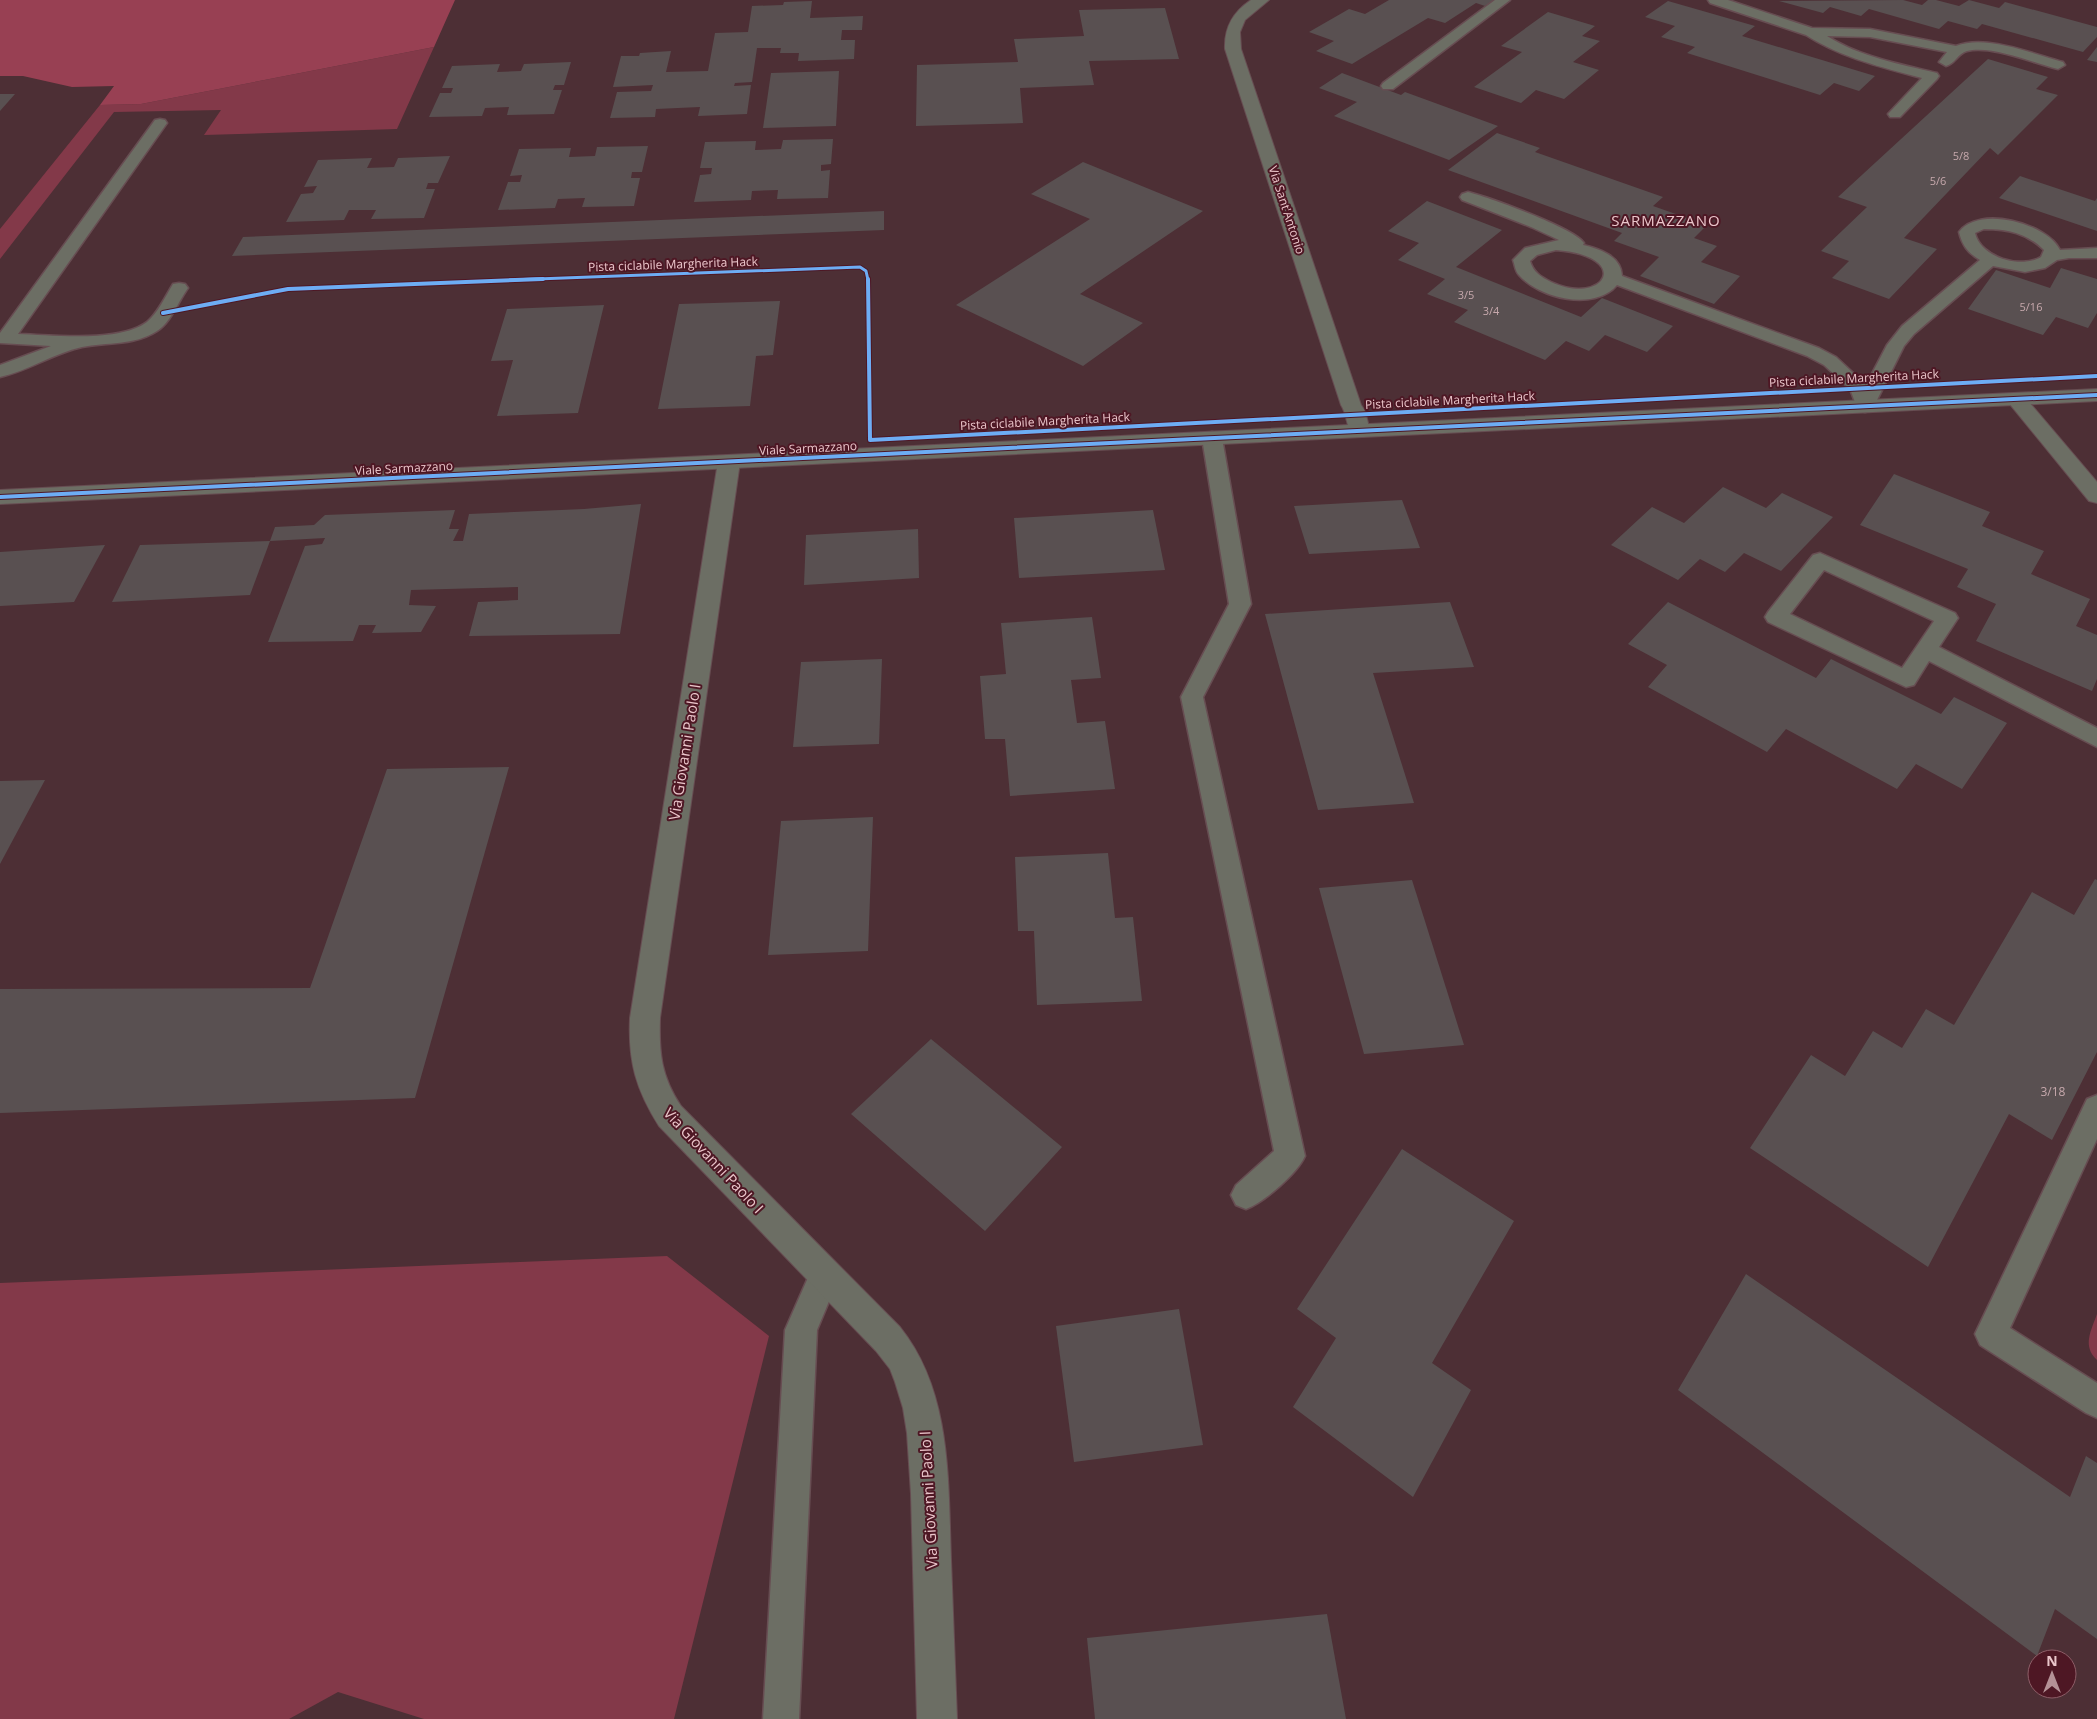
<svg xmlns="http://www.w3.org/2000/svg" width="2097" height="1719" font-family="'Open Sans',sans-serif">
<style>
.green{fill:#833949}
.forest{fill:#984053}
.building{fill:#595051}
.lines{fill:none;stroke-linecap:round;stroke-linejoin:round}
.service-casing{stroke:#674d52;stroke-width:3}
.minor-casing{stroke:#674d52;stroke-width:2}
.tertiary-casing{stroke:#674d52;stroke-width:2}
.service{fill:#6c6e64;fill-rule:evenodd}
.minor{fill:#6c6e64;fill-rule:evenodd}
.tertiary{fill:#6c6e64;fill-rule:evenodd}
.cycleway-far1-casing{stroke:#4e1724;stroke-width:5}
.cycleway-casing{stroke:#4e1724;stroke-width:6}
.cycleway-far1{stroke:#6dadf4;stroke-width:3}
.cycleway{stroke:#6dadf4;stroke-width:4}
.labels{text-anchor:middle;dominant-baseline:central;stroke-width:4;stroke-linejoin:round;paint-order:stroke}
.far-number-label{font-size:11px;fill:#c6a8ac}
.far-street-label{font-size:12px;fill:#ebc6cb;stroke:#4e1724}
.number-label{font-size:12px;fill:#c6a8ac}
.far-quarter-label{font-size:15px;letter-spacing:1px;fill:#ebc6cb;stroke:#4e1724}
.street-label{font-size:15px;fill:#ebc6cb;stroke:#4e1724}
</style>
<rect width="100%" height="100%" fill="#4d2f35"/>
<g class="green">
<polygon points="434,47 397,129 204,135 221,110 114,112 0,259 0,229 100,105 141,104"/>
<polygon points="667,1256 769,1336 674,1719 424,1719 338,1692 289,1719 0,1719 0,1283"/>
<path d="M2097,1314V1360C2082,1346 2091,1331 2097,1314Z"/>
</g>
<polygon class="forest" points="0,0 455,0 434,47 141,104 100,105 114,86 72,87 23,76 0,76"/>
<g class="building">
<polygon points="1389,0 1495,0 1485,6 1476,3 1445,23 1428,18 1352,64 1316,51 1334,41 1309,32 1349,9 1365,14"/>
<polygon points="1903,0 1922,5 1928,0 1936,0 1959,6 1969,0 1999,8 2005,2 2097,27 2097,37 2083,52 1982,24 1977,29 1948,21 1939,29 1869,9 1861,16 1830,7 1823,13 1779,1"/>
<polygon points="812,1 810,18 863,16 862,30 842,30 841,40 855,40 854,59 798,61 799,53 780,53 781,48 757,48 752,82 735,83 734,86 751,85 747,114 698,116 700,107 656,109 655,117 610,118 617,92 651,91 653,85 613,87 621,56 639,56 640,53 671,51 666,72 708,71 715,33 748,32 752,6 783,5 784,2"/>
<polygon points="1668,1 1755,26 1742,36 1875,76 1859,91 1834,83 1820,95 1687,53 1695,47 1661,37 1675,26 1645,17"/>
<polygon points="1165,8 1179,59 1089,61 1094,85 1020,88 1023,123 916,126 917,65 1018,62 1014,39 1084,36 1079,10"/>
<polygon points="1548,12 1595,26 1582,36 1600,41 1573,62 1599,70 1564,99 1536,90 1521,103 1474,87 1522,52 1501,46"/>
<polygon points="2097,47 2097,62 2087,60"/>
<polygon points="1988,59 2048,77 2036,89 2058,95 1998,155 1990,148 1904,238 1937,249 1889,299 1832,278 1849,261 1821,251 1867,207 1838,197"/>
<polygon points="571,62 564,85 555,85 553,90 562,90 554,114 507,115 509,107 485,108 482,116 429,117 440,93 451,93 453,88 442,88 452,66 500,64 497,72 521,71 524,64"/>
<polygon points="839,71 836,126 763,128 771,73"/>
<polygon points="1342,73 1401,95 1405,92 1498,126 1449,160 1334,116 1357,102 1319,88"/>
<polygon points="0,94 15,94 0,111"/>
<polygon points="1497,133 1540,148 1535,152 1663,197 1653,206 1707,225 1694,238 1717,246 1701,262 1740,276 1714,304 1640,276 1659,257 1614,241 1622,233 1448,170"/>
<polygon points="833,139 831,164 821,165 821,171 830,170 828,198 777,199 778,190 752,191 751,200 694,202 700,175 711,174 712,168 700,168 705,142 756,141 755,150 781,149 783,140"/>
<polygon points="648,146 642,172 632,172 631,178 640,178 634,206 582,207 585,198 558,199 555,208 498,210 508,182 520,182 522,175 510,176 519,149 571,148 569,157 595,156 597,147"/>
<polygon points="450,156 438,183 428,183 426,189 435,189 424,218 371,219 376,210 349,210 344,220 286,222 301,194 313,193 317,186 304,187 318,160 372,158 367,168 394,167 398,158"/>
<polygon points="1083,162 1203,211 1080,294 1143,323 1083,366 956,305 1090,219 1031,194"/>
<polygon points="2020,176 2095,201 2097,198 2097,231 1999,198"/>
<polygon points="1427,201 1502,230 1456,267 1581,317 1602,298 1673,326 1647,352 1605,335 1589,351 1566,341 1545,360 1454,322 1468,310 1427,294 1445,279 1398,260 1419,243 1388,231"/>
<polygon points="884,211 884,230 232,256 243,237"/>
<polygon points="2061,268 2097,279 2097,313 2088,328 2056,317 2043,335 1968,309 1996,270 2050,288"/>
<polygon points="780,301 773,355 756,356 750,406 658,409 679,304"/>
<polygon points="604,305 578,413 497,416 513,360 491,361 507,309"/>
<polygon points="1894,474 1990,512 1982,526 2044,551 2031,574 2090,599 2076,626 2097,635 2097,679 2092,691 1976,641 1996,604 1957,587 1968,569 1860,525"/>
<polygon points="1723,487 1766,508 1782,493 1833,517 1781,571 1744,553 1725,572 1700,559 1678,580 1611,545 1652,507 1684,523"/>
<polygon points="1402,500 1420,548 1309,554 1294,506"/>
<polygon points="641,504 620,634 469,636 478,602 518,600 518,587 411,590 409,605 436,606 421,632 372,633 376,625 359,625 353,641 268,642 305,546 322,544 325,538 270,541 275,527 314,525 325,515 455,510 449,529 459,529 453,541 463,541 469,514 584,509"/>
<polygon points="1153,510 1165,570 1019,578 1014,518"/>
<polygon points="918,529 919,578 804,585 806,535"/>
<polygon points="270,541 250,595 112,602 140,545"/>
<polygon points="105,545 74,602 0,606 0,552"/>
<polygon points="1450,602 1474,667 1373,673 1414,803 1318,810 1265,614"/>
<polygon points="1668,602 1816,678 1831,659 1941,714 1954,697 2007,723 1962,789 1916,764 1897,789 1786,729 1767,752 1648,687 1667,665 1628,644"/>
<polygon points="1092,617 1101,678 1071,680 1077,723 1105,721 1115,789 1010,796 1005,739 985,739 980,676 1006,674 1001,623"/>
<polygon points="882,659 879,744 793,747 801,662"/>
<polygon points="509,767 415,1098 0,1113 0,989 310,988 387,769"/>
<polygon points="45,780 0,864 0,781"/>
<polygon points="873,817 868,951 768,955 781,821"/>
<polygon points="1108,853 1115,918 1133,917 1142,1001 1037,1005 1034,931 1018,931 1015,857"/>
<polygon points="2095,879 2097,880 2097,1052 2052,1140 2009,1114 1928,1267 1750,1148 1811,1055 1845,1076 1873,1031 1902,1048 1926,1009 1954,1025 2032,892 2074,915"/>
<polygon points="1412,880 1464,1045 1364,1054 1319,888"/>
<polygon points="931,1039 1062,1147 985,1231 851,1114"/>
<polygon points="1402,1149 1514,1221 1432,1363 1471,1390 1413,1497 1293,1407 1336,1338 1297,1309"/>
<polygon points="1746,1274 2070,1497 2086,1456 2097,1463 2097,1639 2055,1609 2037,1656 1678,1390"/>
<polygon points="1179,1309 1203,1445 1074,1462 1056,1326"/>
<polygon points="1327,1614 1346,1719 1095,1719 1087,1638"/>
</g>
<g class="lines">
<g class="service-casing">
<g id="service">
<polygon points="1495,0 1510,0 1393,89 1383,89 1381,86 1383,83"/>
<path d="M1708,0H1728L1812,28L1870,29L1956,46C1986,34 2033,54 2063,62L2065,65L2058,69C2033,63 1992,45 1967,51C1958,53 1955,64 1946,66L1939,62L1947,52L1870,37L1827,36C1860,57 1900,64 1937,73L1939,76L1937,79L1900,117H1890L1888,114L1922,78C1881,67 1842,58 1806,35L1710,3Z"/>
<path d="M160,119L165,120L167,123L18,334C52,335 119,343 147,322C158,313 165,297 173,284L179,283L185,284L188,288C178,302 171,322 157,331C134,346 107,342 82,347C54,353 28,371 0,377V365L51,346L0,343V333L155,120Z"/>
<path d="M1468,192C1488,197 1574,228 1584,243L1583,245C1600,249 1621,256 1622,276L1819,348L1836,357L1866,385L1887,345L1902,326L1980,260C1968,253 1962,245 1959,232C1978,205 2047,223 2060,250L2097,248V258H2069L2057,260L2045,268L2025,272L1993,266L1914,334L1904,346L1872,410L1865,412L1858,410L1850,389L1824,365L1807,356L1617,285C1594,312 1539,298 1519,275C1515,271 1515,265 1513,260L1525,248L1559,240L1531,227L1462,200L1460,197L1462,194ZM1984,229C2007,229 2027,233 2044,250L2041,257C2021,269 1981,258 1975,233ZM1556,250C1634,256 1605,307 1551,282C1541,277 1533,272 1530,261L1537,255Z"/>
<path d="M1212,432L1219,434L1222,438L1251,604L1203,697L1305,1156C1297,1174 1264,1202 1246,1209L1236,1205L1231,1195L1236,1185L1274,1151L1181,697L1229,604L1202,438L1205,434Z"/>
<path d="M1820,553L1955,613L1958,618L1939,647L2097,728V747L1929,661L1914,685L1906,687L1768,622L1765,617L1768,612L1813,555ZM1824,570L1934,621L1902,668L1790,614Z"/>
<polygon points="2097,1095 2097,1139 2010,1328 2097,1383 2097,1418 2086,1413 1980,1345 1975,1334 2087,1099"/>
<polygon points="825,1260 836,1264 840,1275 817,1330 799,1719 763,1719 785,1330 814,1264"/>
</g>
</g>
<g class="minor-casing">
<g id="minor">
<path d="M1251,0H1269L1245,20L1240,32L1241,49L1361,405L1365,411L1370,431L1367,436L1360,437L1353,436C1346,426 1347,414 1341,405L1225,49C1224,27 1233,12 1251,0Z"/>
<polygon points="2016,393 2023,395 2097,482 2097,503 2089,501 2009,403 2006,399 2009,395"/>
<path d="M729,455L737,457L740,462L660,1018C659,1053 661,1076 681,1106L900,1327C952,1392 948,1480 951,1560C953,1613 955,1666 957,1719H917L911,1494L907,1433L903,1408L895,1382L890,1369L876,1351L659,1126C636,1089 628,1062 630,1018L718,462L721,457Z"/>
</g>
</g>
<g class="tertiary-casing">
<polygon id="tertiary" points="2097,389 2097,401 0,504 0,490"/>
</g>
<use href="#service" class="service"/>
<use href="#minor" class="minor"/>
<use href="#tertiary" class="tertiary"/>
<g class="cycleway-far1-casing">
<polyline id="cycleway-far1" points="510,280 860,267 866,271 868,280"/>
</g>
<g class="cycleway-casing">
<g id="cycleway">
<polyline points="868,279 870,440 2097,376"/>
<polyline points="163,313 288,289 543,279"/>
<polyline points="0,497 2097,395"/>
</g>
</g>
<use href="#cycleway-far1" class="cycleway-far1"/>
<use href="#cycleway" class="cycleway"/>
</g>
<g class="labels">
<g class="far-number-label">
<text x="1961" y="155">5/8</text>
<text x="1938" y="180">5/6</text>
<text x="1466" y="294">3/5</text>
<text x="2031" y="306">5/16</text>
<text x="1491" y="310">3/4</text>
</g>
<g class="far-street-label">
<text transform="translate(1287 210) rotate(72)">Via Sant'Antonio</text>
<text transform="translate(673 264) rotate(-2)">Pista ciclabile Margherita Hack</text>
<text transform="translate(1854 378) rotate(-3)">Pista ciclabile Margherita Hack</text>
<text transform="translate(1450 400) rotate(-3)">Pista ciclabile Margherita Hack</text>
<text transform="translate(1045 421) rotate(-3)">Pista ciclabile Margherita Hack</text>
<text transform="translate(808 448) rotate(-3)">Viale Sarmazzano</text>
<text transform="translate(404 468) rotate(-3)">Viale Sarmazzano</text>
</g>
<g class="number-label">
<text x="2053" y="1091">3/18</text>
</g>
<g class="far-quarter-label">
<text x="1666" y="220">SARMAZZANO</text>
</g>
<g class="street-label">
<text transform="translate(684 752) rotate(-81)">Via Giovanni Paolo I</text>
<text transform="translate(714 1160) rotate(47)">Via Giovanni Paolo I</text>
<text transform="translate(928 1500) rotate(-93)">Via Giovanni Paolo I</text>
</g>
</g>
<g transform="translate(2052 1674)"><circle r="24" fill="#4e1724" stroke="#8d5d67"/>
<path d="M0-4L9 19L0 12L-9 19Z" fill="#b49196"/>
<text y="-8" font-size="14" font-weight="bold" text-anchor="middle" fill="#ebc6cb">N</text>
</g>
</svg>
